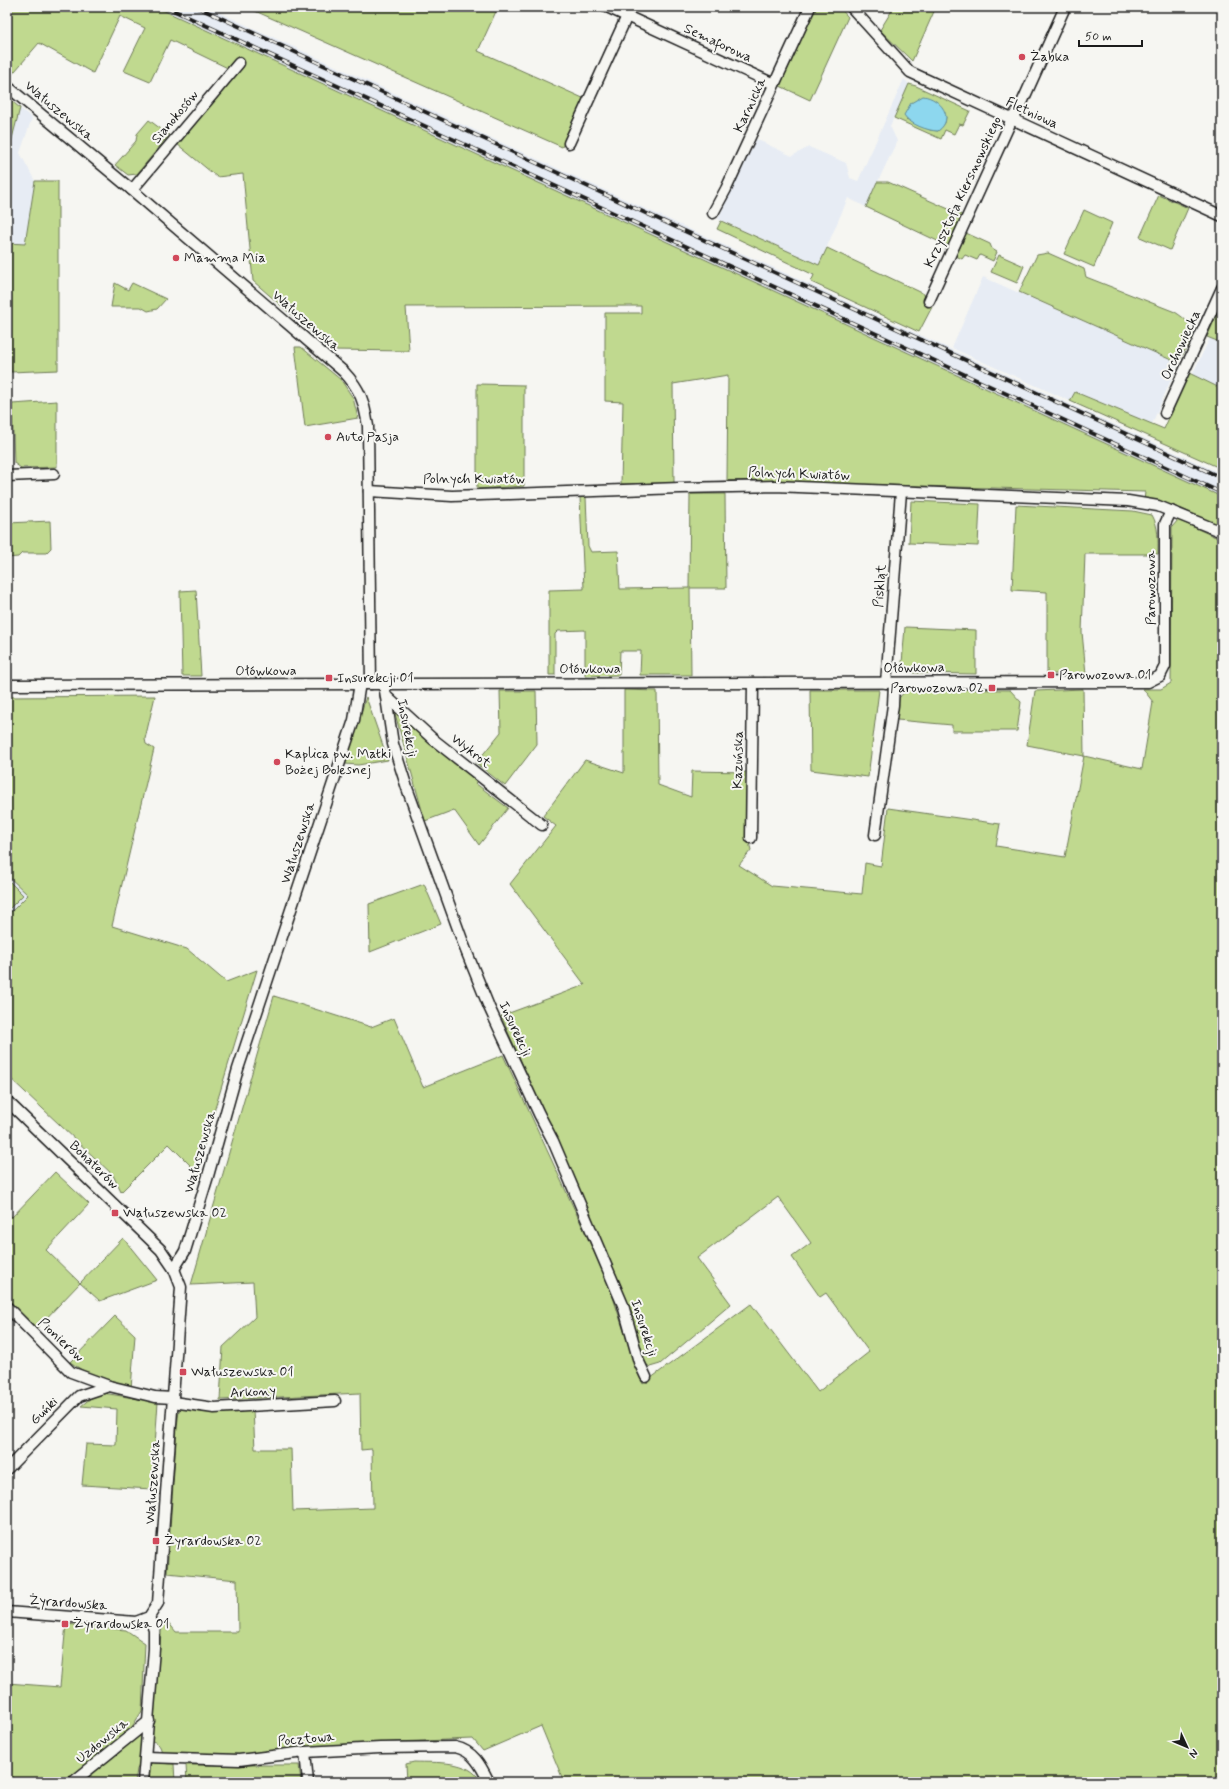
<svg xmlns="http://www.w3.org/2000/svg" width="1229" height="1789" font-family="Mynerve,sans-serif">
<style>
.built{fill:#e7ecf4}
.green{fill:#c0d98f;stroke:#6e7a56;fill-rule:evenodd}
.water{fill:#8dd7ee;stroke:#608c9a}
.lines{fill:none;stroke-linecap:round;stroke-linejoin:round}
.minor-casing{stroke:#1c1c1c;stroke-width:13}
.minor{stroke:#f6f6f2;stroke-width:10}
.rail-casing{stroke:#1c1c1c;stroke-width:4}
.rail{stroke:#f6f6f2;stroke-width:2.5;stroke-dasharray:8;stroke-linecap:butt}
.poi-dot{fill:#d1495b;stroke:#f6f6f2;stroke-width:1.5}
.labels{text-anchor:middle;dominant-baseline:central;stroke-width:4;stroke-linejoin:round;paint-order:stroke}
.street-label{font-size:14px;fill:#1c1c1c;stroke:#f6f6f2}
.poi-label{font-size:14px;fill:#1c1c1c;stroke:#f6f6f2;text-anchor:start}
</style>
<rect width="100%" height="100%" fill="#f6f6f2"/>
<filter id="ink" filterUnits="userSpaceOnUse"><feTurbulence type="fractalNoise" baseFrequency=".025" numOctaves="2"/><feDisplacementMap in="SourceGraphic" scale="8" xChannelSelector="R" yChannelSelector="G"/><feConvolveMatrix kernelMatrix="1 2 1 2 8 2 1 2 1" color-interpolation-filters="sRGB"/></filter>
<g filter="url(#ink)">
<g class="built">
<polygon points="156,7 207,7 1222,474 1222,497"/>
<polygon points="904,79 909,84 890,126 897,141 866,207 848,198 819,265 718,219 756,139 792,156 809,147 846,163 850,178 858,181"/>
<polygon points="20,108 32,118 20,153 35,181 25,244 7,243 7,150 9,150"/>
<polygon points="983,277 1178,363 1152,424 1076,392 1070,401 952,348"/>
<polygon points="1210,338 1222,343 1222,389 1192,375"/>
<polygon points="7,875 28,895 7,916"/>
</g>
<g class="green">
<polygon points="7,7 156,7 1222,497 1222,528 1180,508 1144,501 1145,492 727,481 728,375 673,384 674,483 621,484 623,402 605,401 605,313 641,313 641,306 406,307 409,351 332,350 253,281 243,174 217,177 177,144 238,73 170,40 150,82 124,71 145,28 120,16 93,73 39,43 9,78 7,76"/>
<polygon points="246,7 498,7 478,51 585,99 562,147"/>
<polygon points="816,7 839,7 848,17 810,100 780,86"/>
<polygon points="894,7 936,7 912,61 880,30"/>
<path d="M909,84L916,86L970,111L963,125L959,124L954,134L945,130L941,139L894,118ZM946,117L945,123L938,131L930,130L906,119Z"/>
<polygon points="7,97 20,108 9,150 7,150"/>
<polygon points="149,120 169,135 137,174 128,175 115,165 136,141 137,134"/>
<polygon points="35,181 58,181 58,370 11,372 9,343 7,343 7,243 25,244"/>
<polygon points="877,182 888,182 962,215 948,246 866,207"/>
<polygon points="1159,195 1188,208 1170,250 1140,237"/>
<polygon points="1084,210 1112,223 1094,267 1064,254"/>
<polygon points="721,221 819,265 827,248 918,291 924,294 926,303 932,307 919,332 811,282 814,275 717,229"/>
<polygon points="966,233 990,244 992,249 997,252 993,261 980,255 977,260 965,255 962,259 956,256"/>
<path d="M1048,253L1084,269L1086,277L1175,312C1187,320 1189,322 1193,336L1178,363L1019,292L1037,255Z"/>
<polygon points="999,255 1024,266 1017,283 991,272"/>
<polygon points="115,283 128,290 132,283 166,299 157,309 148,311 141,307 111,307"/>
<polygon points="1221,305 1222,305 1222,343 1207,337"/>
<polygon points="295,347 301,347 341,380 353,398 358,418 305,427"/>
<polygon points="1189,373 1222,389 1222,469 1070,401 1075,392 1164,429"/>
<polygon points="477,384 524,385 524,486 477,489"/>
<polygon points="57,401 57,467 21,468 14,463 12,404"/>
<polygon points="690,494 725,494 726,588 690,588 691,675 640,675 641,651 620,651 619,675 585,676 585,630 558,631 555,634 555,675 549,675 549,590 584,589 580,497 586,497 588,546 591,552 618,551 620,589 689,588"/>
<polygon points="911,501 980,504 978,546 909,543"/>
<path d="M1016,505L1133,511L1152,515C1159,527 1158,540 1158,554H1085L1082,632L1086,674H1047V592L1012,590Z"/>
<polygon points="7,514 8,523 50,521 51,548 46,553 22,553 18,557 7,558"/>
<path d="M1178,520L1222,540V1782H564L541,1726L483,1751L473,1739L395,1742L308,1747L234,1757L162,1754C161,1747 159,1742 151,1741L162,1623L168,1622L176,1632H238L237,1580L167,1573L177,1427L179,1411L182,1407L253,1410L255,1449H291L293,1511L373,1508L372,1449L361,1450L360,1393L220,1400L223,1347L255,1317L253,1282L191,1285L274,996L371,1027L394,1018L423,1087L503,1055L608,1282L635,1365L643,1384L751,1304L818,1392L869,1352L826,1293L820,1297L792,1257L811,1243L778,1197L697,1258L731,1304L660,1364L650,1367L644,1363L619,1283L501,1016L585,985L510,884L556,826L543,816L585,760L624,773V690L657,691L658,785L691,797L692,771L747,772V835L751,850L739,865L772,886L862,894L865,863L881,866L888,808L1000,824L996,846L1065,857L1084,756L1027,745L1035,691L1083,689L1084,756L1142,769L1153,702L1143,689H1161L1171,683L1172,527Z"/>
<polygon points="196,590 201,676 182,676 180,591"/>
<polygon points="905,627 976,630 976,674 913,673 902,663"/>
<polygon points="907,689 1010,690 1021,702 1017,731 952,731 952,725 897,720 899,698"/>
<polygon points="810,690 879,690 868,777 811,770"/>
<polygon points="500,691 536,691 537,744 505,786 476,763 501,732"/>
<polygon points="155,696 145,739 146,744 154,749 112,926 187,949 226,982 257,970 196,1171 169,1144 121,1192 113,1175 7,1075 7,916 28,895 7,875 7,697"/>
<polygon points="366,697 388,760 358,765 345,764"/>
<polygon points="394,710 479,777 475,783 508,808 479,845 454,810 425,821"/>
<polygon points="7,879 23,895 7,911"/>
<polygon points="424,884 441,924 370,952 369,904"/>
<polygon points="55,1172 89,1204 46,1250 80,1283 123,1238 157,1280 100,1301 80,1283 37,1328 7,1300 7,1212 12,1217"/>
<polygon points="115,1316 135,1335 131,1389 85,1372 70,1362"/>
<polygon points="103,1393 158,1402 152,1489 82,1485 86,1444 116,1445 117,1409 81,1406 91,1398"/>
<polygon points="66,1624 126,1630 145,1643 142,1711 130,1730 63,1782 7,1782 7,1683 60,1687"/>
<polygon points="143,1732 142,1762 137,1769 135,1782 77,1782"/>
<polygon points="155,1761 155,1763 174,1764 175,1782 147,1782 148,1765"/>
<path d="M414,1762C435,1763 470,1759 481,1782H407L406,1764Z"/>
<polygon points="186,1765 299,1765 301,1782 187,1782"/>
</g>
<path class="water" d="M923,96C940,98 956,118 938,131C928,131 909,124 904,115L911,103Z"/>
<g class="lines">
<g class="minor-casing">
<g id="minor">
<polyline points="607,7 774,84"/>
<polyline points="851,7 910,72 1222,216"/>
<path d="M7,86L132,190L344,372C361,390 364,402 368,426L371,684"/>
<polyline points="569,143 627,16"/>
<polyline points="132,190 239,63"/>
<polyline points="713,213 726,189 810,7"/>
<polyline points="929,301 1012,119 1021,105 1065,7"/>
<polyline points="1165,413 1222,288"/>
<polyline points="7,476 54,474"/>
<polyline points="369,491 452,496 680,488 775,486 1128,501 1158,506 1222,532"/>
<polyline points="886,683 901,492"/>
<polyline points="384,684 393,744 407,788 465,948 489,1007 539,1114 553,1141 623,1305 639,1362 646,1377"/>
<polyline points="7,685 1148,682 1160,676 1165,666 1165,524 1171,511"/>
<polyline points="386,696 434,740 542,825"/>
<polyline points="875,835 893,705 894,683"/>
<polyline points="751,838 753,683"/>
<polyline points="7,1101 161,1250 174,1269 181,1287 158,1603 149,1617 136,1622 7,1612"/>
<polyline points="174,1269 185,1251 208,1176 238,1069 354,720 360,683"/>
<polyline points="7,1307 71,1372 109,1386 155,1397 173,1398"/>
<polyline points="173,1402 214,1408 335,1401"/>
<polyline points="7,1469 79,1396 109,1386"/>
<polyline points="305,1752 308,1782"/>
<path d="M146,1757L239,1760L305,1752L380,1748L455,1747C474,1751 481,1766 489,1782"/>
<polyline points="73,1782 149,1721"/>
<polyline points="143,1782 154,1649 154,1630 149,1617"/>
</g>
</g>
<use href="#minor" class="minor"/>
<g class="rail-casing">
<g id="rail">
<polyline points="166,7 1222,493"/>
<polyline points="197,7 1222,478"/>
</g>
</g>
<use href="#rail" class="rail"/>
</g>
</g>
<g class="poi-dot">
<circle cx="1022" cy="57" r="4"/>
<circle cx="176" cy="258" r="4"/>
<circle cx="328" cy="437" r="4"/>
<rect x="1047" y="671" width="8" height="8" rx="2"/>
<rect x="325" y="674" width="8" height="8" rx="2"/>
<rect x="988" y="684" width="8" height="8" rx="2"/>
<circle cx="277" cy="762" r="4"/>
<rect x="111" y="1209" width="8" height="8" rx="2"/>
<rect x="179" y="1368" width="8" height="8" rx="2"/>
<rect x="152" y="1537" width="8" height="8" rx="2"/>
<rect x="61" y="1620" width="8" height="8" rx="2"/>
</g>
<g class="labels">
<g class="street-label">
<text transform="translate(718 43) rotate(25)">Semaforowa</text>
<text transform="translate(750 105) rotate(-65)">Karnicka</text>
<text transform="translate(59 111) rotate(40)">Wałuszewska</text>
<text transform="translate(1032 113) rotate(25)">Fletniowa</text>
<text transform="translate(175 117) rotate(-50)">Sianokosów</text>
<text transform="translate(963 192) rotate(-65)">Krzysztofa Kiersnowskiego</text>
<text transform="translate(306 321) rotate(41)">Wałuszewska</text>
<text transform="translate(1181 345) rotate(-65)">Orchowiecka</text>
<text transform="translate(799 474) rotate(2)">Polnych Kwiatów</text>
<text x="474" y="479">Polnych Kwiatów</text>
<text transform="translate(880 586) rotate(-86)">Piskląt</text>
<text transform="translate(1151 588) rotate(-90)">Parowozowa</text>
<text transform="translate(914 668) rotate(-1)">Ołówkowa</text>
<text x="590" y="669">Ołówkowa</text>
<text x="266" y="671">Ołówkowa</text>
<text transform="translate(407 728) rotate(79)">Insurekcji</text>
<text transform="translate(471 751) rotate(38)">Wykrot</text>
<text transform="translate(738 760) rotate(-89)">Kazuńska</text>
<text transform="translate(298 843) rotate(-72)">Wałuszewska</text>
<text transform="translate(515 1029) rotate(65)">Insurekcji</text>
<text transform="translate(200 1152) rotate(-74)">Wałuszewska</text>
<text transform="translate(94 1165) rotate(44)">Bohaterów</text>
<text transform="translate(644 1328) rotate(72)">Insurekcji</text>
<text transform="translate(61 1340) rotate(43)">Pionierów</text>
<text transform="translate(253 1392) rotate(-3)">Arkony</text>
<text transform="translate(44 1411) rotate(-45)">Guńki</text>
<text transform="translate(153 1482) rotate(-86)">Wałuszewska</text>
<text transform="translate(68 1603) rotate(4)">Żyrardowska</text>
<text transform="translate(306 1739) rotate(-5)">Pocztowa</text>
<text transform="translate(102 1741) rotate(-39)">Uzdowska</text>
</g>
<g class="poi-label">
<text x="1030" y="57">Żabka</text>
<text x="184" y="258">Mamma Mia</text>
<text x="336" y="437">Auto Pasja</text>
<text x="1059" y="675">Parowozowa 01</text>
<text x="337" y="678">Insurekcji 01</text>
<text x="984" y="688" text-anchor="end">Parowozowa 02</text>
<text x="285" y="754">Kaplica pw. Matki<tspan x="285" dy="16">Bożej Bolesnej</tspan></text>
<text x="123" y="1213">Wałuszewska 02</text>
<text x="191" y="1372">Wałuszewska 01</text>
<text x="164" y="1541">Żyrardowska 02</text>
<text x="73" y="1624">Żyrardowska 01</text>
</g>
</g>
<rect width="1229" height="1789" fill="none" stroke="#f6f6f2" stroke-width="24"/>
<rect x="12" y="12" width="1205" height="1765" fill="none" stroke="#1c1c1c" stroke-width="1.5" filter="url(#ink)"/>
<g transform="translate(1187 1747) rotate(134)" stroke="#f6f6f2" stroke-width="3" paint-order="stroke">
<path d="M0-3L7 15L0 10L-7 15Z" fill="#1c1c1c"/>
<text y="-6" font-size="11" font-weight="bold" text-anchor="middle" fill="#1c1c1c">N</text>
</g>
<path d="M1079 40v6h63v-6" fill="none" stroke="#1c1c1c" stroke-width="2"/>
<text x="1085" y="40" font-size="12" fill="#1c1c1c" stroke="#f6f6f2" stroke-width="3" paint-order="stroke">50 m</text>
</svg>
